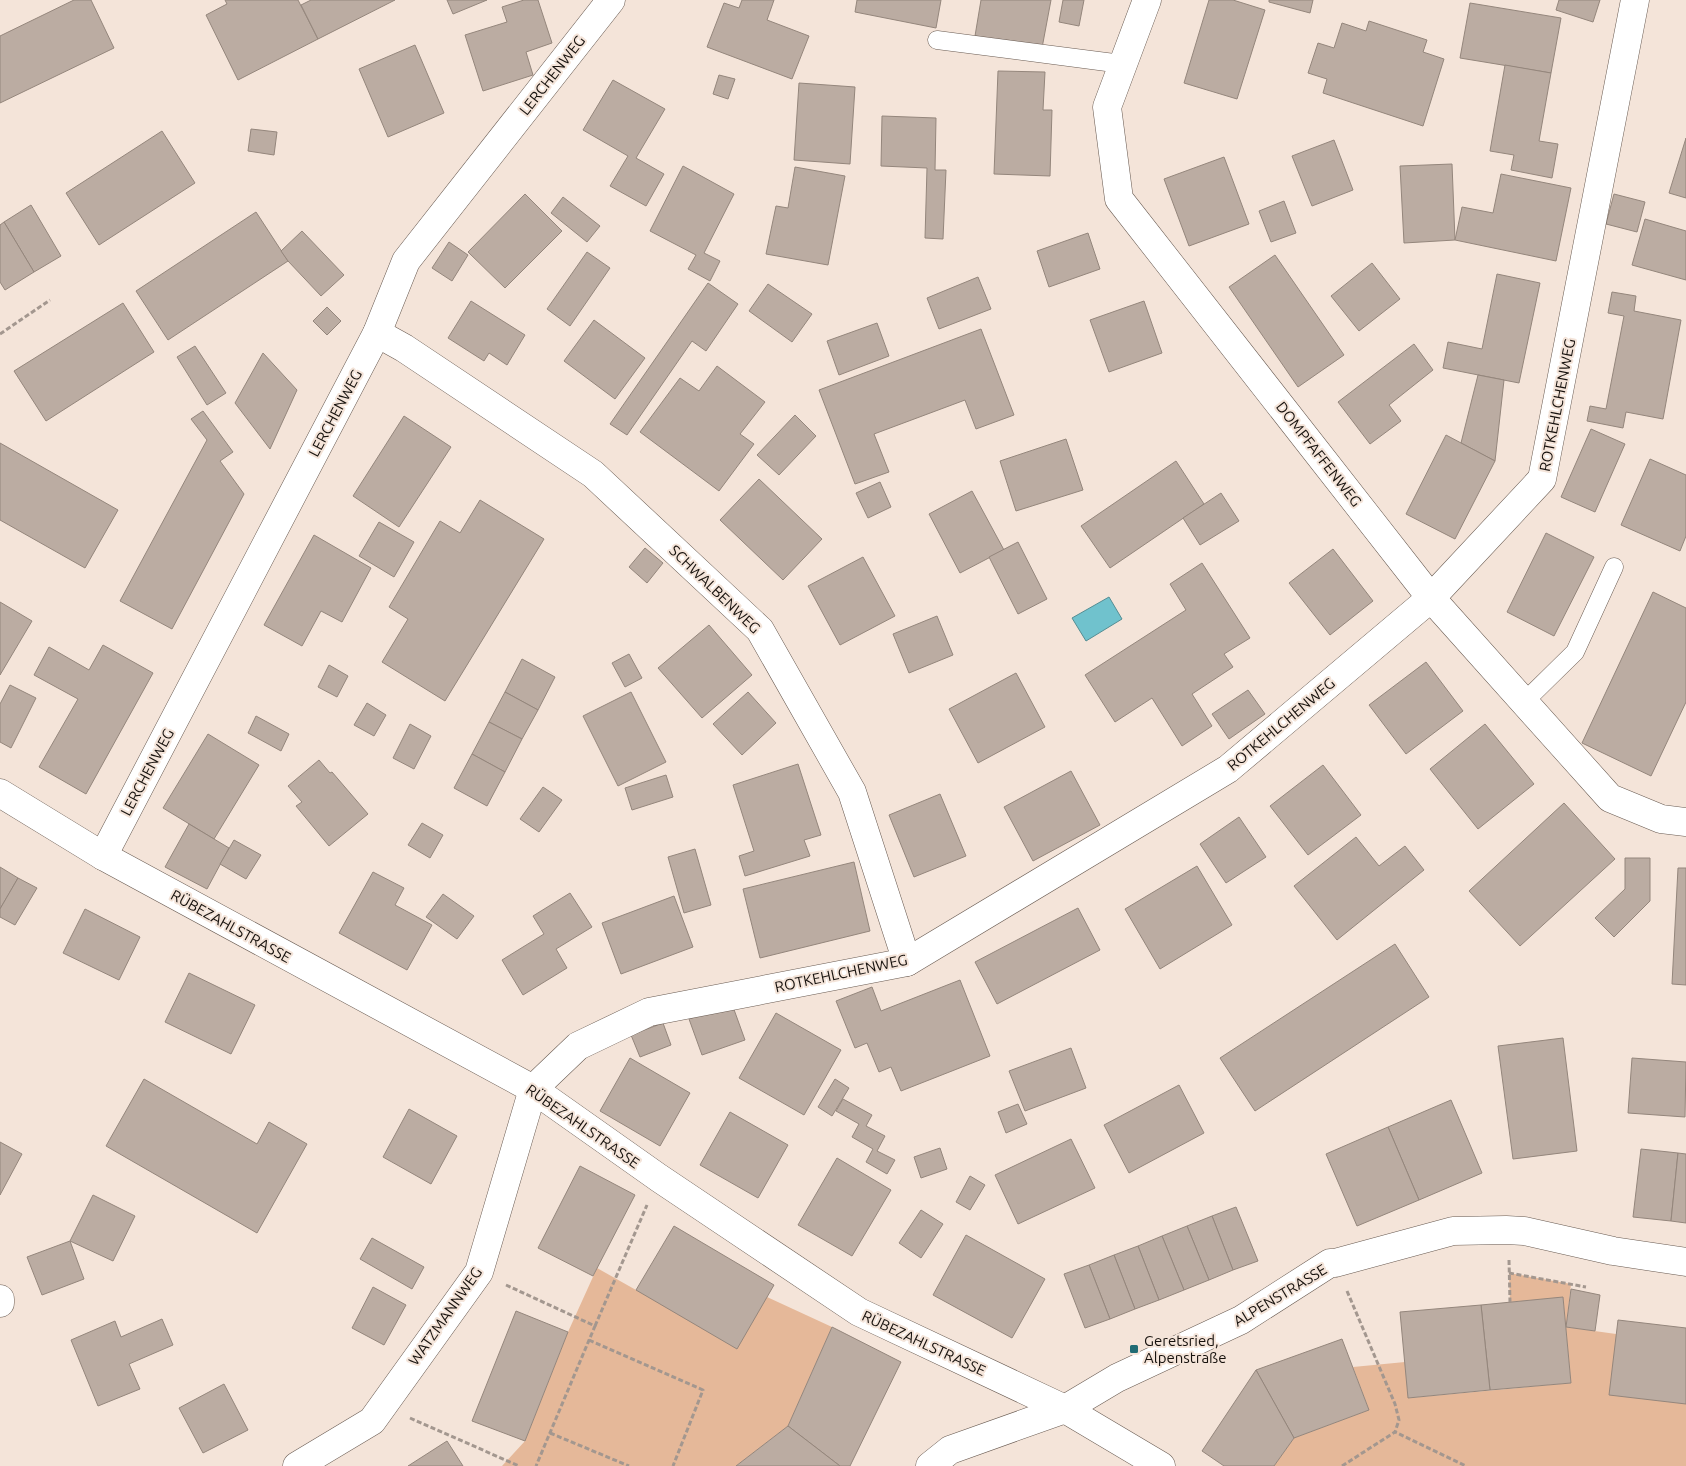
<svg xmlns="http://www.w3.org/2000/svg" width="1686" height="1466" font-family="Ubuntu,sans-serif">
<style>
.green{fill:#e5b899}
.water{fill:#70c2cd;stroke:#558d93}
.building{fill:#bbaca2;stroke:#94867c}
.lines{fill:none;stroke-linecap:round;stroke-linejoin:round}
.service-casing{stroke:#695b52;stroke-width:19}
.minor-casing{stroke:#695b52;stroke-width:29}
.path{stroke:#a3978f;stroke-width:3;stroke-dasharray:5 2.5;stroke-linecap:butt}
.service{stroke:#fff;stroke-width:18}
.minor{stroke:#fff;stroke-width:28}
.poi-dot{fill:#206b74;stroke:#f4e4d9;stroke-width:2}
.labels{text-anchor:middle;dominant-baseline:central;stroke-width:4;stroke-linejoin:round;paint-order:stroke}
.street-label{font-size:15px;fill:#16110d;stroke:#f4e4d9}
.poi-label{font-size:15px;fill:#16110d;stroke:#f4e4d9;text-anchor:start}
</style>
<rect width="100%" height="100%" fill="#f4e4d9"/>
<g class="green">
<polygon points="597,1268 636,1290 767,1297 832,1327 788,1426 736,1466 502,1466 525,1441 568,1332"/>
<polygon points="1509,1273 1571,1284 1566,1327 1616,1334 1686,1404 1686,1466 1274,1466 1294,1438 1369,1410 1353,1367 1405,1362 1409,1398 1571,1383 1563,1298 1510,1302"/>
</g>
<polygon class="water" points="1109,597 1122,619 1086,641 1072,618"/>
<g class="building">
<polygon points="74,0 91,0 114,48 0,103 0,36"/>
<polygon points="225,0 298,0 318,39 238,80 206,15 227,4"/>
<polygon points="311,0 395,0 318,39 301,5"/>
<polygon points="447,0 487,0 453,14"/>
<polygon points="524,0 538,0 552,43 526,52 533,75 483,91 465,35 507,22 502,7"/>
<polygon points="742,0 774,0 767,20 809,36 792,79 707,47 724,3 739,8"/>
<polygon points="857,0 941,0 936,28 855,12"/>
<polygon points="981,0 1051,0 1042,48 975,36"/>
<polygon points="1063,0 1084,0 1079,26 1059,22"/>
<polygon points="1209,0 1233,0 1265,10 1237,99 1184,83"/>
<polygon points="1269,0 1313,0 1310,13 1269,2"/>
<polygon points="1559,0 1600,0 1593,22 1556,10"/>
<polygon points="1470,3 1561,18 1551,73 1460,58"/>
<polygon points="1369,21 1427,40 1423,52 1444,59 1423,126 1323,93 1327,79 1308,73 1318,43 1334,48 1342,23 1366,31"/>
<polygon points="415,45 444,113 388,137 359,69"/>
<polygon points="1505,65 1551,73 1539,141 1558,144 1552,178 1511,170 1514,155 1490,151"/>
<polygon points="998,71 1045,72 1043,110 1052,110 1050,176 994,174"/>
<polygon points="719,75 735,79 728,99 713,94"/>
<polygon points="613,80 665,109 636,158 664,174 646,206 610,186 628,156 583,130"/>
<polygon points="799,83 855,87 850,164 794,160"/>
<polygon points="882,116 936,118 935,170 946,170 943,239 925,238 927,168 881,166"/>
<polygon points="251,129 277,132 274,155 248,151"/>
<polygon points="162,131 195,183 99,245 66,193"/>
<polygon points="1686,138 1686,198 1669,193"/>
<polygon points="1334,140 1353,190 1312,206 1292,156"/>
<polygon points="1224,157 1249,224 1189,246 1164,179"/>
<polygon points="1452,164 1455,240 1404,243 1400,166"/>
<polygon points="683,166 734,194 704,253 720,261 710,281 688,269 696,255 650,231"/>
<polygon points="795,167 845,176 828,265 766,254 776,206 788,208"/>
<polygon points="1501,174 1571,188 1556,261 1455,240 1462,207 1493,213"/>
<polygon points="525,194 562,231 505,288 468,252"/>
<polygon points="1614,194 1645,202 1637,232 1606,224"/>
<polygon points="563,197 600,226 587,242 551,213"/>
<polygon points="1284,201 1296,233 1271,242 1259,211"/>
<polygon points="31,205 61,256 34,272 4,222"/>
<polygon points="256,212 288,261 168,340 136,291"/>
<polygon points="1645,219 1686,231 1686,280 1632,265"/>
<polygon points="4,222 34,272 5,290 0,282 0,225"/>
<polygon points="302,231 344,275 321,296 288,261 281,251"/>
<polygon points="1088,233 1100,269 1049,287 1037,251"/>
<polygon points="449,242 468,255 452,281 432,268"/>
<polygon points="587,252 610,268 570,326 547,309"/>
<polygon points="1275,255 1344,355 1298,387 1229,287"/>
<polygon points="1372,263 1400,299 1359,331 1331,296"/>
<polygon points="1497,274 1540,283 1519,383 1443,368 1448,342 1482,349"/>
<polygon points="978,277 991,309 939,329 927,298"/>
<polygon points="708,283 738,304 706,351 692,341 627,435 610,424"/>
<polygon points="768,284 812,314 792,342 749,311"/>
<polygon points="1612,292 1636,296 1634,311 1681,320 1663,419 1626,412 1623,428 1587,421 1590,406 1606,409 1624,316 1608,313"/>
<polygon points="471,301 525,335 507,365 489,353 484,361 448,338"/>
<polygon points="1144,301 1162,353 1109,372 1090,320"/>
<polygon points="123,303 154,352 46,421 14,371"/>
<polygon points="327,307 341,321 327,335 313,321"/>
<polygon points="594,320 645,358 615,399 564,361"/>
<polygon points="877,323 889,356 839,375 827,341"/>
<polygon points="981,329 1014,415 976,429 965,400 874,434 889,472 855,484 819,390"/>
<polygon points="1414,344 1433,370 1389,405 1401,421 1370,444 1338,402"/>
<polygon points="195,346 226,393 207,405 177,357"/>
<polygon points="263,353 297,390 270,449 235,403"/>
<polygon points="717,366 765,402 740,434 754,444 719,491 640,432 680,378 699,391"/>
<polygon points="1478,375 1504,380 1495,461 1461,443"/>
<polygon points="203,411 233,452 220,461 244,494 172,629 120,601 207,440 191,419"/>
<polygon points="795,415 816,436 779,475 757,455"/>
<polygon points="404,416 451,447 399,527 353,496"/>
<polygon points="1591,429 1625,444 1595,512 1561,497"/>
<polygon points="1446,435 1495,461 1455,539 1406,514"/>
<polygon points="1066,439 1083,490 1016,511 1000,461"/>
<polygon points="0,443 118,510 85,568 0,520"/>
<polygon points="1650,459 1686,475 1686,536 1680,551 1621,525"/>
<polygon points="1176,461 1204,504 1110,568 1081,526"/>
<polygon points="759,479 822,539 783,580 720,520"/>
<polygon points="880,482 891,507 868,518 856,493"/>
<polygon points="972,491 1004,550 960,573 929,514"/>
<polygon points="1221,493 1239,521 1200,545 1183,518"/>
<polygon points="480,500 544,539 445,701 382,662 408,619 389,607 440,521 460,533"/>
<polygon points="379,522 414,542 394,577 359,556"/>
<polygon points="1546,533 1594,557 1554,636 1507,612"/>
<polygon points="314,535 371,568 342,622 321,611 302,646 264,625"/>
<polygon points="1018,542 1047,599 1018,614 989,557"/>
<polygon points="645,548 663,563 647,583 629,567"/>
<polygon points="1333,549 1373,601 1330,635 1289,583"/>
<polygon points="863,557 895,616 840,645 808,586"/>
<polygon points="1202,563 1250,638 1224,654 1233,667 1192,694 1212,726 1182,746 1152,698 1115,722 1085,675 1186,610 1170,584"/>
<polygon points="1653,592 1686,608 1686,702 1651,776 1582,743"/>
<polygon points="0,602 32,621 0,675"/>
<polygon points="937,616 953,655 909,673 893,634"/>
<polygon points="709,625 752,675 702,718 658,668"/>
<polygon points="103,645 153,673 86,794 39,767 78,699 34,675 49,647 89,670"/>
<polygon points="629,654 642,678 625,687 612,663"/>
<polygon points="522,659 555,677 538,710 505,692"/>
<polygon points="1426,662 1463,711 1406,754 1369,705"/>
<polygon points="329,665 348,676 337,697 318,687"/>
<polygon points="1016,673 1045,727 978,763 949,709"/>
<polygon points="10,685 36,698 11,748 0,742 0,704"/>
<polygon points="1248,690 1265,714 1229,739 1212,714"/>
<polygon points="505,692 538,710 522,739 489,722"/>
<polygon points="631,692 666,762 618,786 583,716"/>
<polygon points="748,692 776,723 742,755 713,724"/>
<polygon points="367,703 386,715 374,736 354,725"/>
<polygon points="256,716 289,734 281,751 248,733"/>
<polygon points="489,722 522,739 505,772 472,754"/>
<polygon points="410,724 431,736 414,769 393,758"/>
<polygon points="1485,724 1534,784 1478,829 1430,769"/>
<polygon points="208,734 259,765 214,839 163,808"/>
<polygon points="472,754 505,772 487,806 454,788"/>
<polygon points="319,760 330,773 332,772 368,814 329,846 296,806 302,802 288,786"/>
<polygon points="798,764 821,835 804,840 810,856 745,876 739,856 754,851 733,785"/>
<polygon points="1323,765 1361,815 1308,855 1270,806"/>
<polygon points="1071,771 1100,825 1033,861 1004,807"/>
<polygon points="666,775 673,797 632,810 625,788"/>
<polygon points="543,787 562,800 539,832 520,819"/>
<polygon points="940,794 966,856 914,877 889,815"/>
<polygon points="1564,803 1615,859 1520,946 1469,891"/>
<polygon points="1239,817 1266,857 1226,883 1200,844"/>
<polygon points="422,823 443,835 430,858 408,845"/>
<polygon points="189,824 229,848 207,889 165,867"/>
<polygon points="1356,837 1379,866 1405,846 1424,870 1337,940 1294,886"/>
<polygon points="234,840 261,855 246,879 220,864"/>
<polygon points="695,849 711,905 684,913 668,857"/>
<polygon points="1625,858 1650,858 1650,901 1614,937 1595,918 1625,889"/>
<polygon points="854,862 870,931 760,958 743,889"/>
<polygon points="1197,866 1232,925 1160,969 1125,909"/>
<polygon points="0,867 18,878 0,909"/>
<polygon points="1678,868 1686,868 1686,985 1672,984"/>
<polygon points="373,872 404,888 395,905 432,925 407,970 339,933"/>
<polygon points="18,878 37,888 15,925 0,917 0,909"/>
<polygon points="570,893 592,927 556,949 567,968 523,995 502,960 544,934 533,916"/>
<polygon points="443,894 474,916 457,939 426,917"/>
<polygon points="674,896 693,947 621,974 602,923"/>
<polygon points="1078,908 1100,950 997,1004 975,962"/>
<polygon points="85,909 140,937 119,980 63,953"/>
<polygon points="1395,944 1429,997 1255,1111 1220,1058"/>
<polygon points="189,973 255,1005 231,1054 165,1022"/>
<polygon points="960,980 990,1056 901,1091 891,1067 879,1072 867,1043 855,1048 836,1001 872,987 881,1011"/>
<polygon points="732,1004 745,1040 702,1055 689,1019"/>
<polygon points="776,1013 841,1050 804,1115 739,1078"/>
<polygon points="663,1023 671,1045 640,1057 631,1035"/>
<polygon points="1563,1038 1577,1151 1513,1159 1498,1046"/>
<polygon points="1071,1048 1086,1088 1025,1111 1009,1071"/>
<polygon points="630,1058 690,1093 660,1146 600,1111"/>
<polygon points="1632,1058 1686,1062 1685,1117 1628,1113"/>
<polygon points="144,1079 257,1144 269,1122 307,1144 257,1233 106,1146"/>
<polygon points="835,1079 849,1088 832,1116 818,1107"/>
<polygon points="1179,1085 1204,1133 1129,1173 1104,1125"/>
<polygon points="843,1099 872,1115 866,1126 885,1136 877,1151 895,1160 887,1174 866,1162 873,1149 852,1137 859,1124 836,1111"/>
<polygon points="1451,1100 1482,1173 1419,1200 1388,1127"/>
<polygon points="1018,1104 1027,1124 1006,1133 998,1112"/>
<polygon points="409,1109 457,1136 431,1184 383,1157"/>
<polygon points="730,1112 788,1145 758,1198 700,1165"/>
<polygon points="1388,1127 1419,1200 1357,1226 1326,1154"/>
<polygon points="1071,1139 1095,1188 1018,1224 995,1175"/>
<polygon points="0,1142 22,1154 0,1195"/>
<polygon points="940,1148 947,1169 921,1178 914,1157"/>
<polygon points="1641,1149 1678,1153 1671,1221 1633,1217"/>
<polygon points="1678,1153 1686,1154 1686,1223 1671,1221"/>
<polygon points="837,1158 891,1190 852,1256 798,1225"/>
<polygon points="580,1166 635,1195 593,1276 538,1248"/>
<polygon points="970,1176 985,1185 970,1210 956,1202"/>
<polygon points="93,1195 135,1216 113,1261 70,1241"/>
<polygon points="1236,1207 1258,1261 1233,1270 1212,1216"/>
<polygon points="921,1210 943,1224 921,1258 899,1243"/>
<polygon points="1212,1216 1233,1270 1209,1280 1187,1226"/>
<polygon points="674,1226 774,1285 737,1349 636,1290"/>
<polygon points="1187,1226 1209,1280 1184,1290 1162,1236"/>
<polygon points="966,1235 1045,1279 1012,1338 933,1295"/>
<polygon points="1162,1236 1184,1290 1159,1300 1138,1246"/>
<polygon points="372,1238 424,1267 412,1289 360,1259"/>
<polygon points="70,1241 84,1279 42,1295 27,1257"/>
<polygon points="1138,1246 1159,1300 1135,1309 1114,1255"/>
<polygon points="1114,1255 1135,1309 1110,1319 1089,1265"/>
<polygon points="1089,1265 1110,1319 1085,1328 1064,1274"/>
<polygon points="373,1287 406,1305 384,1345 352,1328"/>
<polygon points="1571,1289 1600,1295 1595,1331 1566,1327"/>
<polygon points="1563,1297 1571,1383 1490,1390 1481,1305"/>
<polygon points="1481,1305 1490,1390 1408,1398 1400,1312"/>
<polygon points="516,1311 568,1332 525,1441 472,1421"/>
<polygon points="162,1319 173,1345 129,1364 140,1389 98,1406 71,1340 115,1321 121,1337"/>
<polygon points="1618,1320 1686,1328 1686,1404 1609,1395"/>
<polygon points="832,1327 901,1362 850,1466 840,1466 788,1426"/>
<polygon points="1342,1339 1369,1410 1294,1438 1256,1370"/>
<polygon points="1256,1370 1294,1438 1274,1466 1224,1466 1202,1451"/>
<polygon points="224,1384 248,1430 203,1453 179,1408"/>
<polygon points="788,1426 840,1466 736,1466"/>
<polygon points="447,1441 463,1466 408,1466"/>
</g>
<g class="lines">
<g class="service-casing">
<g id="service">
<polyline points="937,40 1122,64"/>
<polyline points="1524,702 1575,652 1614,567"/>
</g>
</g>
<g class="minor-casing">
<g id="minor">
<polyline points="1147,0 1107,107 1119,199 1431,598 1610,798 1661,819 1686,822"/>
<polyline points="377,333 404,348 593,474 760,630 852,792 907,962"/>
<polyline points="0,793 103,856 533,1089 659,1178 859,1312 1065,1409 1161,1466"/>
<polyline points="103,856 377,333 406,261 611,0"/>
<polyline points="0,1299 0,1303"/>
<polyline points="297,1466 372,1421 479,1272 533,1089 578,1046 649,1012 907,962 1228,769 1431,598 1542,479 1635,0"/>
<polyline points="930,1466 950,1450 1065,1409 1117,1378 1241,1320 1330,1263 1335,1263 1453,1231 1506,1230 1524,1231 1613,1251 1686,1262"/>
</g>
</g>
<g class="path">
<polyline points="0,334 50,300"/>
<polyline points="1509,1260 1510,1302"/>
<polyline points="1509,1273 1586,1287"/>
<polyline points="506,1285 595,1326 536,1466"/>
<polyline points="1347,1291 1395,1404 1399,1420 1395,1432"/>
<polyline points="595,1326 647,1205"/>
<polyline points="589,1340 703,1390 673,1466"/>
<polyline points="410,1418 519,1466"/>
<polyline points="550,1433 629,1466"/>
<polyline points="1342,1466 1395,1432 1466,1466"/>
</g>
<use href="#service" class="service"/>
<use href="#minor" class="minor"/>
</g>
<rect class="poi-dot" x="1129" y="1344" width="10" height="10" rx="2.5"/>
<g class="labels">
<g class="street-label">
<text transform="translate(552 75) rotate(-52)">LERCHENWEG</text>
<text transform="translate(1557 405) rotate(-79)">ROTKEHLCHENWEG</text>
<text transform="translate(335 413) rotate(-62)">LERCHENWEG</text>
<text transform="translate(1319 454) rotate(52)">DOMPFAFFENWEG</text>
<text transform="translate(715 589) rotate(44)">SCHWALBENWEG</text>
<text transform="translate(1281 724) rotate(-40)">ROTKEHLCHENWEG</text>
<text transform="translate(147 772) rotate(-62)">LERCHENWEG</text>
<text transform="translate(231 926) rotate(29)">RÜBEZAHLSTRASSE</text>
<text transform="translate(841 973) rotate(-12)">ROTKEHLCHENWEG</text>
<text transform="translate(583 1126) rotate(35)">RÜBEZAHLSTRASSE</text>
<text transform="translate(1280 1295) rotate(-31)">ALPENSTRASSE</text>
<text transform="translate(445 1316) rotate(-55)">WATZMANNWEG</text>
<text transform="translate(924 1343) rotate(25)">RÜBEZAHLSTRASSE</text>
</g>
<g class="poi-label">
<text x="1144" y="1340">Geretsried,<tspan x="1144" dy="17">Alpenstraße</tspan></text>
</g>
</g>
</svg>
